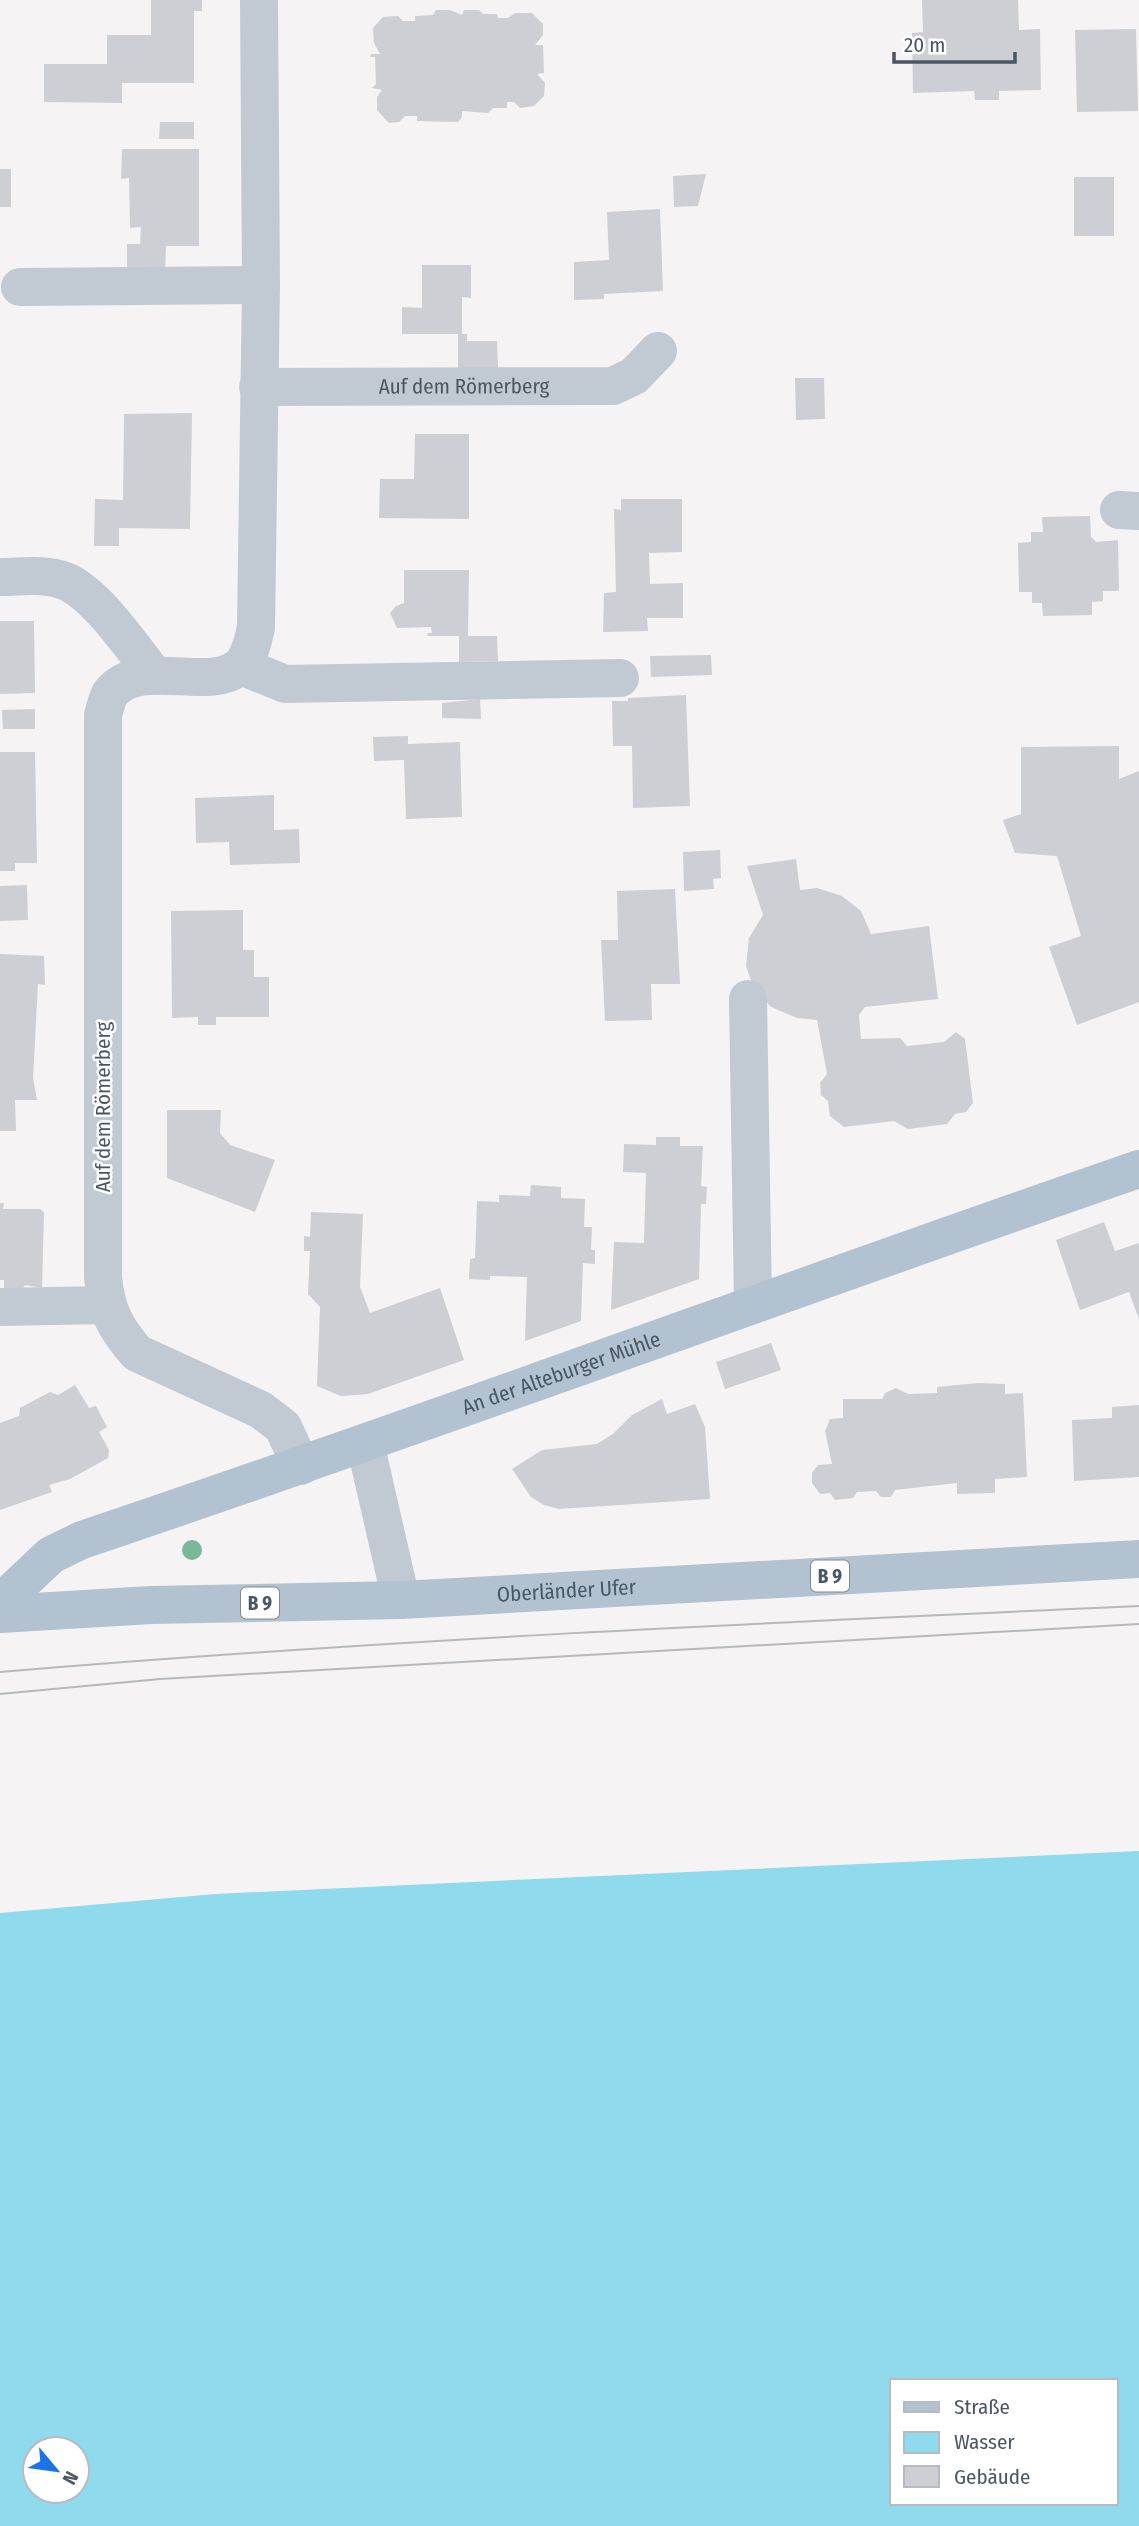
<svg xmlns="http://www.w3.org/2000/svg" width="1139" height="2526" font-family="'Fira Sans Condensed',sans-serif">
<style>
.water{fill:#90daee;fill-rule:evenodd}
.building{fill:#cdcfd5}
.lines{fill:none;stroke-linecap:round;stroke-linejoin:round}
.minor{stroke:#c1cad2;stroke-width:38}
.major{stroke:#b3c2d1;stroke-width:38}
.tram{stroke:#b5b8bd;stroke-width:2}
.tree{fill:#7bb799}
.labels{text-anchor:middle;dominant-baseline:central;stroke-width:5;stroke-linejoin:round;paint-order:stroke}
.shield{fill:#fff;stroke:#808990;stroke-width:2}
.shield-label{font-size:19px;font-weight:bold;fill:#4a5661}
.street-label{font-size:21px;fill:#4a5661;stroke:#fff}
</style>
<rect width="100%" height="100%" fill="#f5f3f3"/>
<path class="water" d="M1139,1851V2526H0V1913L215,1894ZM892,2381H1116V2503H892ZM35,2449H77V2491H35Z"/>
<g class="building">
<polygon points="151,0 202,0 202,11 194,11 194,83 122,83 122,103 44,102 44,64 107,64 107,35 151,35"/>
<polygon points="922,0 1018,0 1019,30 1040,29 1041,90 999,91 999,100 975,100 974,91 913,93 912,33 923,32"/>
<polygon points="436,10 450,10 462,15 464,10 479,10 483,14 497,14 498,18 508,18 515,13 532,13 543,24 543,35 535,45 543,45 544,73 537,74 545,83 544,96 534,106 520,108 514,102 507,102 507,108 493,108 488,113 462,111 462,117 458,122 417,121 417,116 405,116 399,122 389,123 377,110 377,97 382,90 372,88 376,84 375,57 370,57 371,54 380,54 374,43 373,28 383,17 398,16 403,21 415,21 415,16 433,15"/>
<polygon points="1136,29 1138,111 1077,112 1075,30"/>
<polygon points="160,122 194,122 194,139 159,139"/>
<polygon points="122,149 199,149 199,246 166,246 165,273 127,273 127,244 140,244 141,227 130,228 129,178 121,179"/>
<rect x="0" y="169" width="11" height="38"/>
<polygon points="706,174 698,206 674,207 673,176"/>
<rect x="1074" y="177" width="40" height="59"/>
<polygon points="660,209 663,291 604,294 604,299 574,300 574,262 609,260 607,212"/>
<polygon points="422,265 471,265 471,298 462,297 462,334 467,334 467,341 497,341 498,368 458,368 458,334 402,334 402,307 422,308"/>
<polygon points="795,378 824,378 825,419 796,420"/>
<polygon points="192,413 190,529 119,528 119,546 94,546 95,499 123,500 124,414"/>
<polygon points="415,434 469,434 469,519 379,518 380,479 414,479"/>
<polygon points="621,499 682,499 682,552 649,553 650,584 683,583 683,618 647,618 648,631 603,632 604,593 616,592 614,509 621,510"/>
<polygon points="1090,516 1091,537 1096,542 1118,540 1119,591 1103,591 1103,601 1092,602 1092,615 1043,616 1042,603 1032,603 1032,592 1019,592 1018,543 1031,542 1031,532 1043,532 1042,517"/>
<polygon points="404,570 469,570 468,636 497,636 498,661 459,662 459,636 428,636 427,633 432,633 431,627 397,628 390,613 396,606 404,603"/>
<polygon points="0,621 34,621 35,693 0,694"/>
<polygon points="711,655 712,675 651,677 650,656"/>
<polygon points="686,695 690,806 633,808 632,746 613,746 612,701 628,701 628,698"/>
<polygon points="480,699 481,719 442,718 442,703"/>
<polygon points="35,709 35,729 3,729 2,710"/>
<polygon points="408,736 408,744 460,742 462,817 406,819 404,760 374,761 373,737"/>
<polygon points="1119,746 1119,779 1139,771 1139,1002 1077,1025 1049,947 1081,936 1057,856 1015,853 1003,820 1021,814 1021,747"/>
<polygon points="0,752 35,752 37,863 15,863 15,871 0,871"/>
<polygon points="274,795 274,830 299,829 300,863 230,865 229,842 196,843 195,798"/>
<polygon points="720,850 721,878 713,879 714,889 684,891 683,852"/>
<polygon points="796,859 800,890 817,888 842,896 861,911 871,934 929,926 938,999 865,1007 859,1015 861,1039 900,1038 907,1046 944,1042 956,1032 965,1039 973,1103 966,1112 955,1114 947,1124 908,1129 894,1121 844,1127 830,1116 828,1101 821,1095 820,1083 827,1074 817,1020 797,1018 771,1007 753,986 746,966 749,938 763,915 747,866"/>
<polygon points="27,885 28,920 0,921 0,886"/>
<polygon points="675,889 680,984 651,984 652,1020 605,1021 601,940 618,940 617,891"/>
<polygon points="243,910 243,950 254,950 254,977 269,977 269,1017 216,1017 216,1025 198,1025 198,1017 172,1018 171,911"/>
<polygon points="0,954 44,956 45,985 38,984 33,1078 37,1100 15,1100 16,1131 0,1131"/>
<polygon points="167,1110 221,1110 220,1133 230,1145 275,1160 255,1212 167,1178"/>
<polygon points="656,1137 680,1137 680,1146 703,1146 701,1186 707,1187 706,1204 701,1204 699,1279 611,1310 614,1242 644,1243 646,1173 623,1172 624,1144 656,1145"/>
<polygon points="531,1185 561,1187 561,1198 585,1199 584,1227 592,1227 591,1250 595,1250 595,1264 583,1263 581,1321 525,1341 527,1277 490,1276 490,1280 469,1279 470,1259 475,1258 477,1201 499,1202 499,1195 530,1196"/>
<polygon points="0,1203 4,1203 3,1209 40,1209 44,1213 42,1288 25,1285 23,1288 4,1288 4,1280 0,1280"/>
<polygon points="311,1212 363,1214 360,1287 370,1313 440,1288 464,1360 368,1394 341,1396 317,1386 320,1307 308,1294 310,1251 304,1251 304,1236 310,1237"/>
<polygon points="1104,1222 1115,1251 1139,1243 1139,1319 1129,1292 1080,1310 1056,1240"/>
<polygon points="771,1343 781,1370 725,1389 716,1362"/>
<polygon points="978,1383 1005,1384 1005,1394 1023,1393 1027,1477 995,1479 995,1493 957,1494 957,1483 895,1490 891,1497 881,1497 876,1491 857,1492 853,1498 835,1500 830,1493 820,1494 812,1483 812,1473 818,1465 832,1464 825,1431 830,1419 843,1418 843,1399 882,1399 885,1393 896,1388 908,1394 937,1393 937,1387"/>
<polygon points="75,1385 89,1408 96,1406 107,1427 99,1432 109,1450 108,1458 70,1479 49,1485 52,1492 0,1510 0,1423 19,1416 20,1408 50,1392 58,1395"/>
<polygon points="662,1399 667,1414 695,1404 705,1427 710,1499 559,1509 544,1505 531,1497 512,1469 542,1450 597,1444 613,1434 632,1415"/>
<polygon points="1139,1405 1139,1477 1074,1481 1072,1420 1112,1418 1112,1407"/>
</g>
<g class="lines">
<g class="minor">
<path d="M259,0L261,285L256,627C253,640 250,658 239,667C208,693 139,656 110,694C107,699 105,709 103,715V1277C106,1310 115,1328 137,1353L261,1410L283,1427L301,1466"/>
<polyline points="20,287 261,285"/>
<path id="s1" d="M258,387L613,386L634,376L658,351"/>
<polyline points="1119,510 1139,511"/>
<path d="M0,577C21,577 45,573 65,581C97,594 133,649 155,676"/>
<polyline points="241,666 285,684 620,678"/>
<polyline points="748,999 753,1302"/>
<polyline points="0,1307 106,1305"/>
<polyline points="365,1443 401,1600"/>
</g>
<g class="major">
<path id="s2" d="M0,1603L51,1555L82,1540C436,1421 786,1291 1139,1169"/>
<path id="s3" d="M0,1614L151,1605L401,1600L1139,1559"/>
</g>
<g class="tram">
<path d="M0,1672C379,1640 759,1623 1139,1606"/>
<polyline points="0,1694 160,1679 1139,1624"/>
</g>
</g>
<circle class="tree" cx="192" cy="1550" r="10"/>
<g class="labels">
<g class="shield">
<rect x="811" y="1560.5" width="38" height="31" rx="5"/>
<rect x="241" y="1587.5" width="38" height="31" rx="5"/>
</g>
<g class="shield-label">
<text x="830" y="1576">B 9</text>
<text x="260" y="1603">B 9</text>
</g>
<g class="street-label">
<text stroke="none"><textPath href="#s1" startOffset="206">Auf dem Römerberg</textPath></text>
<text transform="translate(103 1107) rotate(-90)">Auf dem Römerberg</text>
<text stroke="none"><textPath href="#s2" startOffset="612">An der Alteburger Mühle</textPath></text>
<text stroke="none"><textPath href="#s3" startOffset="567">Oberländer Ufer</textPath></text>
</g>
</g>
<rect x="890" y="2379" width="228" height="126" fill="#ffffff" stroke="#b7bbc0" stroke-width="2"/>
<rect x="904" y="2402" width="35" height="10" fill="#b3c2d1" stroke="#b7bbc0" stroke-width="2"/>
<text x="954" y="2414" font-size="21" fill="#4a5661">Straße</text>
<rect x="904" y="2432" width="35" height="21" fill="#90daee" stroke="#b7bbc0" stroke-width="2"/>
<text x="954" y="2449" font-size="21" fill="#4a5661">Wasser</text>
<rect x="904" y="2466" width="35" height="21" fill="#cdcfd5" stroke="#b7bbc0" stroke-width="2"/>
<text x="954" y="2484" font-size="21" fill="#4a5661">Gebäude</text>
<g transform="translate(56 2470) rotate(119)"><circle r="33" fill="#ffffff" stroke="#b7bbc0" stroke-width="2"/>
<path d="M0-5L12 26L0 18L-12 26Z" fill="#1a73e8"/>
<text y="-10" font-size="19" font-weight="bold" text-anchor="middle" fill="#4a5661">N</text>
</g>
<path d="M894 52v10h121v-10" fill="none" stroke="#4a5661" stroke-width="3.5"/>
<text x="904" y="52" font-size="21" fill="#4a5661" stroke="#ffffff" stroke-width="5" paint-order="stroke">20 m</text>
</svg>
